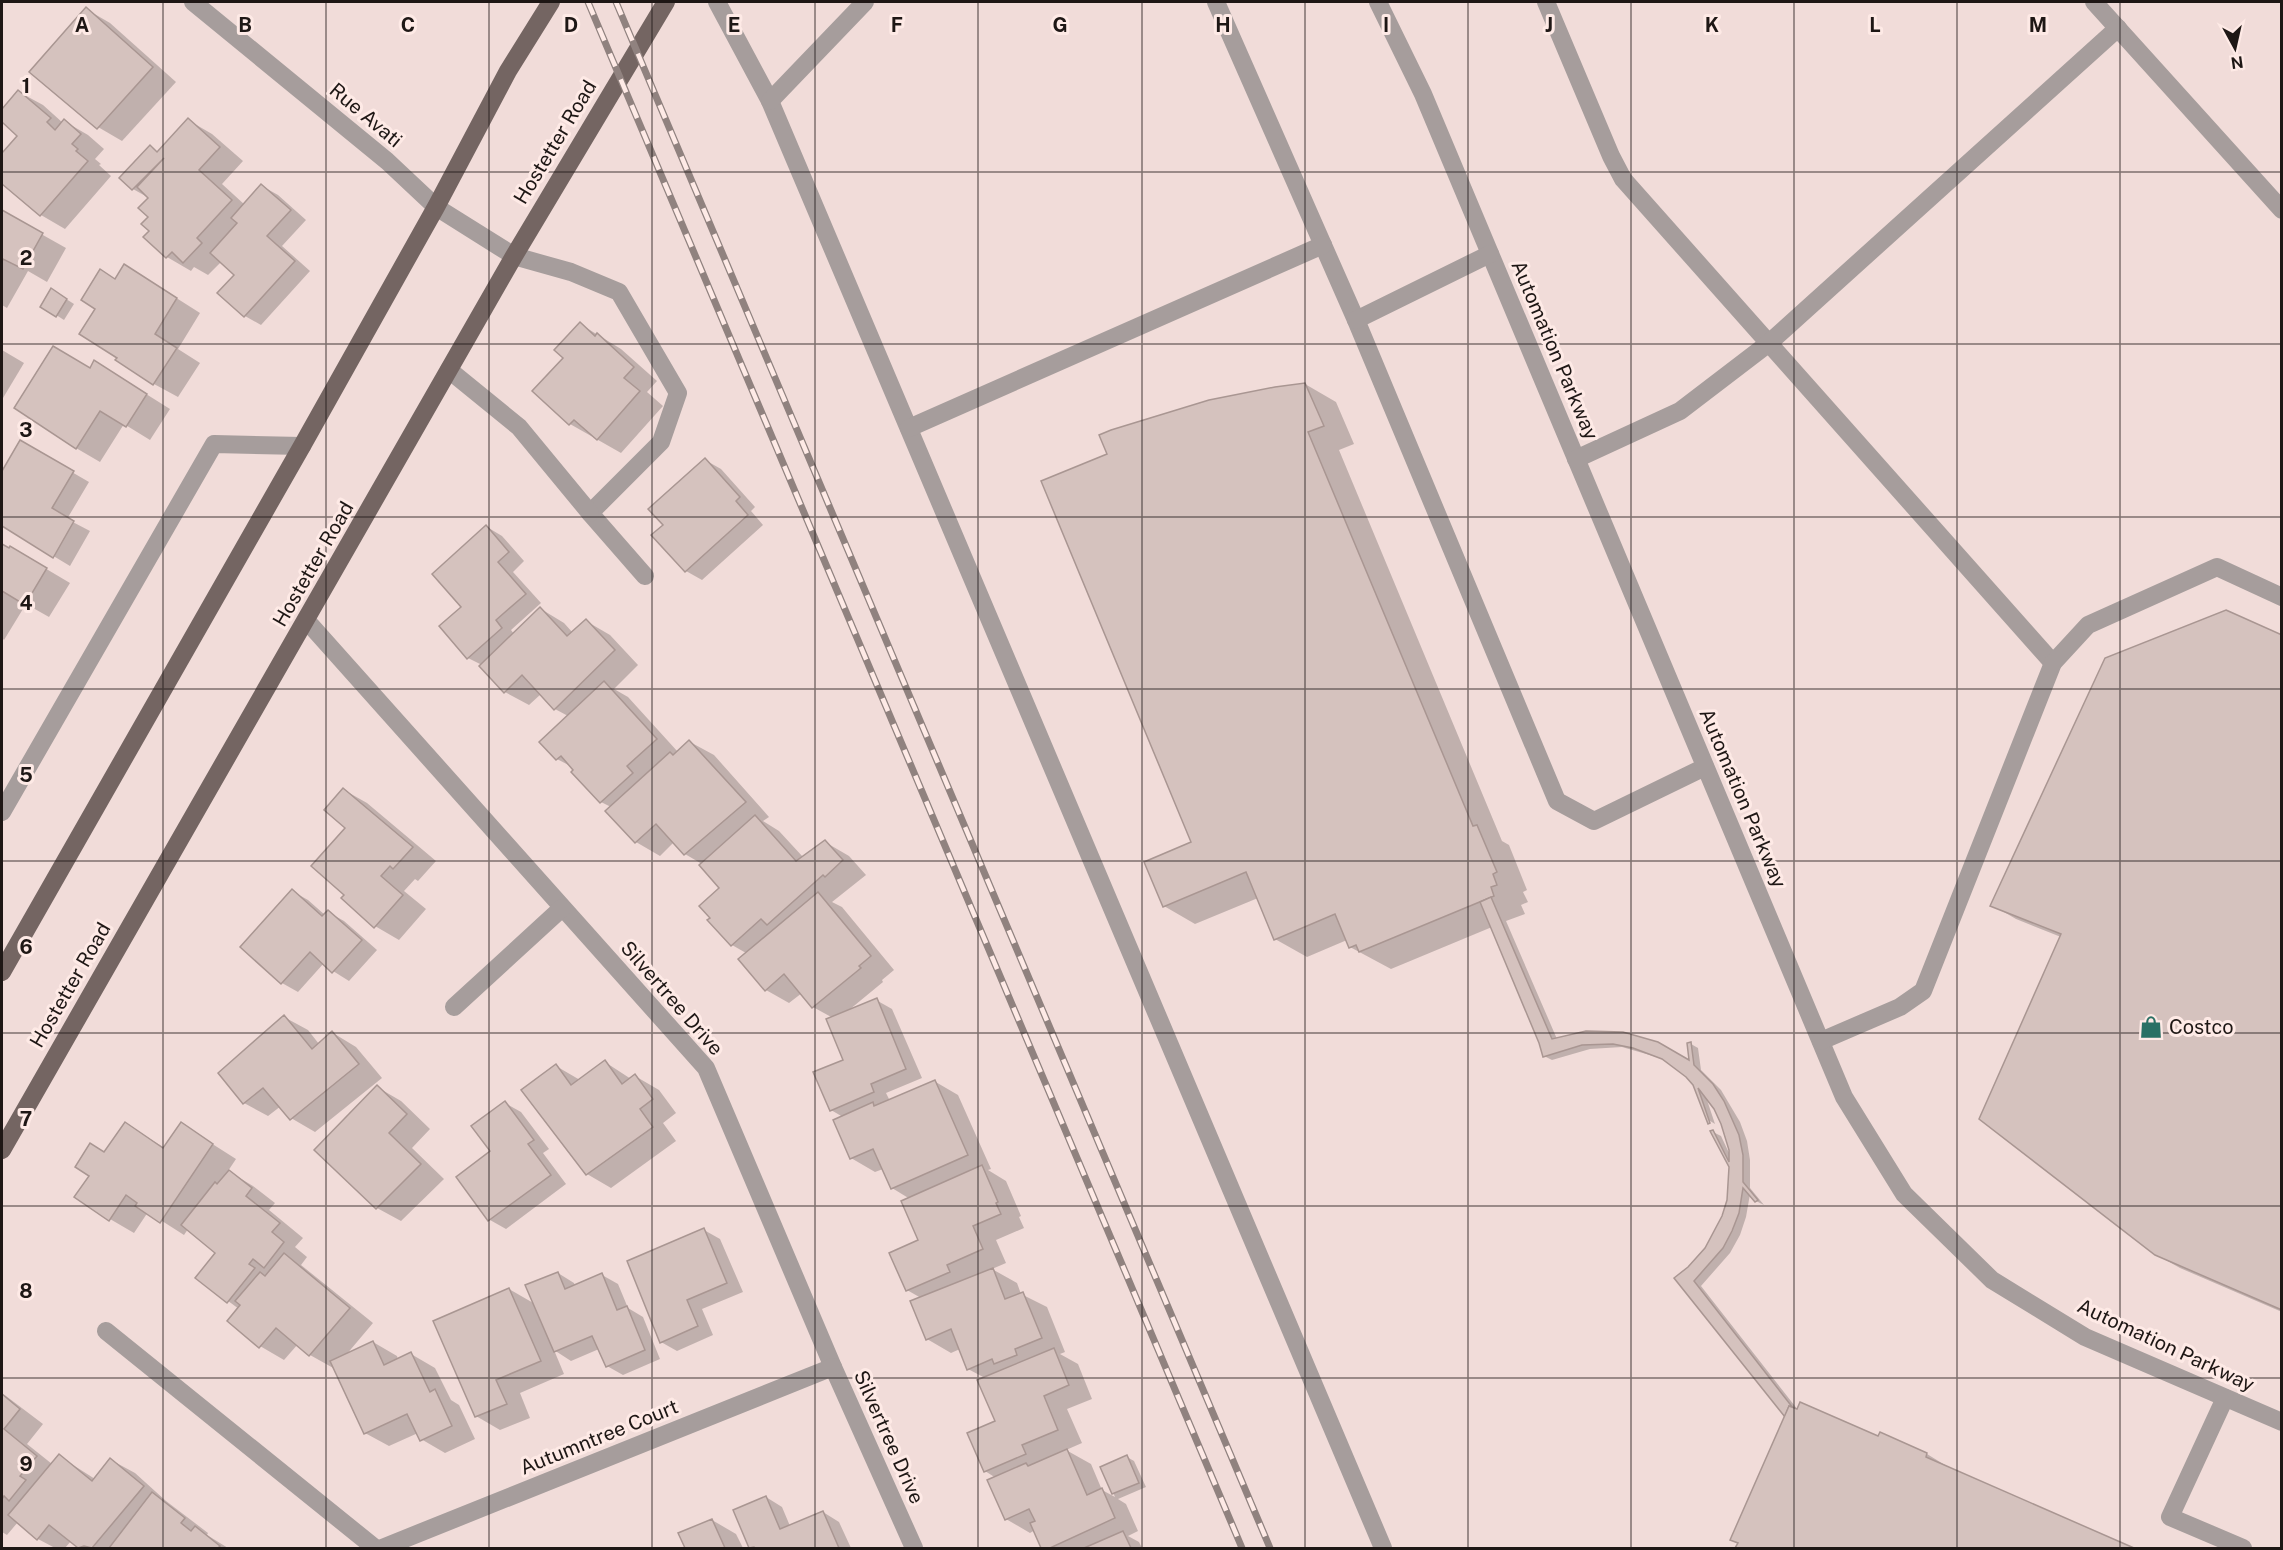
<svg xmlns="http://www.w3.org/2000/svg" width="2283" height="1550" font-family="'Public Sans',sans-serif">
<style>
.shadow{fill:#0003}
.building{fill:#d5c2be;stroke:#a99692;stroke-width:1.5}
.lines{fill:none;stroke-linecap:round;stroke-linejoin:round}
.minor{stroke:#a69d9c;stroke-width:18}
.major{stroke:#746562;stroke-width:18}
.rail-casing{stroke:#90827f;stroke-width:7}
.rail{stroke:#feeae6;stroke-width:4.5;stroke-dasharray:14;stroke-linecap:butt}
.grid{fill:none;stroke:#1e1715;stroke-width:1.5;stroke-opacity:0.55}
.labels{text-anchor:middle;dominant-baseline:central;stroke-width:6;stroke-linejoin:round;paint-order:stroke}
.street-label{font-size:20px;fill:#1e1715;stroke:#feeae6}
.poi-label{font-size:20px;fill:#1e1715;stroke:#feeae6;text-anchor:start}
.grid-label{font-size:20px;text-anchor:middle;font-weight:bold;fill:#1e1715;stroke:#feeae6;stroke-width:6;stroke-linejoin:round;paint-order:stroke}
</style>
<rect width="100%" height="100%" fill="#f1dcd9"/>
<g class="shadow">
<polygon points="86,9 110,23 176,82 122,141 98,127"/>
<polygon points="19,92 43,105 63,123 64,121 88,135 104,149 95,159 101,164 99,165 111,176 65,229 41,215 2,182 2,155 19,135 2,120 2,111"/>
<polygon points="188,120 212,134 243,161 222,184 245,205 262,186 278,195 306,220 282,246 310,271 261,325 245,316 220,293 236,275 221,262 208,275 194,267 191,271 167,257 151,231 149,198 133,189 122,178 150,147 158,152"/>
<polygon points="2,212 66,248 47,282 28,271 7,308 2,305"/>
<polygon points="116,280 148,280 200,313 178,349 200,363 178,397 154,384 119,358 97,309"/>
<polygon points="52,290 74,304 64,320 42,306"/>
<polygon points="580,324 621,349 657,381 647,392 663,406 621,453 570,424 534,391 565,357"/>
<polygon points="2,350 24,363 3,398 2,397"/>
<polygon points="95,362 170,409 150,440 124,424 100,462 76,448 90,370"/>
<polygon points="1305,384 1336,402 1354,444 1339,450 1502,841 1509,845 1527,890 1523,892 1528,902 1521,905 1525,914 1506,921 1557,1039 1586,1033 1691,1063 1691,1044 1698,1048 1701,1070 1721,1090 1740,1122 1747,1141 1750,1160 1750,1188 1764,1205 1756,1201 1750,1194 1746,1217 1740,1235 1730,1253 1701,1286 1798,1410 1927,1454 1958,1473 2131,1548 1737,1548 1786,1416 1676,1278 1695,1262 1710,1242 1724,1217 1730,1191 1730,1167 1713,1132 1721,1136 1730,1155 1729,1144 1715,1108 1706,1097 1715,1124 1707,1119 1694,1084 1687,1076 1660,1058 1622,1047 1590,1049 1552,1060 1544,1056 1541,1042 1492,927 1391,969 1350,947 1347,940 1307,957 1275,939 1258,898 1195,924 1164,906 1193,842 1109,455 1101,436 1153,417 1210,401"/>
<polygon points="20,442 89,482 67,519 90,531 70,566 2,525 2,474"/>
<polygon points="705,460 721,469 755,507 751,511 763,525 702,580 686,571 665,525"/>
<polygon points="487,527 502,536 524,561 513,572 541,603 511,630 514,634 541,609 564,623 573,633 586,621 610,635 638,665 614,689 628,697 678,752 690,742 714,755 769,817 763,821 779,831 803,857 825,842 849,856 866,875 832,902 842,907 894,970 882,980 883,982 849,1010 876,1000 892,1009 922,1078 886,1093 890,1101 934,1081 958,1095 991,1169 988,1170 1006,1181 1021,1216 1019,1217 1024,1228 996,1240 1006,1263 992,1269 1017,1283 1021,1294 1047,1307 1065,1352 1060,1354 1078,1364 1092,1399 1067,1409 1082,1443 1066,1450 1091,1464 1102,1490 1115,1497 1102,1467 1127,1457 1134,1461 1146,1487 1118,1499 1126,1504 1138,1531 1128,1536 1139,1542 1142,1548 1043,1548 1035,1530 1030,1533 1006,1519 996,1478 985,1471 997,1422 985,1378 968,1369 960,1349 951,1353 927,1339 921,1298 907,1290 920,1240 910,1199 892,1188 883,1169 875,1172 851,1158 835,1121 843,1117 831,1110 845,1061 833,1018 813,1007 802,993 789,1003 766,990 746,953 732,945 722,888 702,864 685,854 674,842 660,856 636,842 611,807 601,802 576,769 557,759 568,716 555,709 541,694 529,705 505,692 482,665 468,658 463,607"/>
<polygon points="2,546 10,550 11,548 70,583 49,617 26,604 4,640 2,638"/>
<polygon points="2282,637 2282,1312 2180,1268 2155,1254 2061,937 2016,919 1992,905"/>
<polygon points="344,790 367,803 436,861 418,881 415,879 404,891 426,909 399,940 375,926 346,895 347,828"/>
<polygon points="292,891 308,900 325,915 328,912 344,921 377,950 349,981 333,971 324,963 298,992 282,983 242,946"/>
<polygon points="284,1017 308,1030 319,1044 333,1033 356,1047 382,1078 315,1132 291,1118 281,1106 268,1116 244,1103"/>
<polygon points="605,1062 631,1079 635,1076 659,1090 676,1113 663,1123 676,1141 611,1188 587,1174 556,1066 580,1080"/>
<polygon points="377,1087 401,1101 430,1129 412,1148 444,1179 401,1221 377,1208"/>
<polygon points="505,1103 521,1112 549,1149 543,1153 566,1184 506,1229 490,1220 458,1177 492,1151"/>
<polygon points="125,1124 165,1148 181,1124 236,1159 228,1171 253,1186 275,1203 269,1210 303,1238 295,1247 307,1257 301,1265 373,1323 346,1355 373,1342 397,1356 398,1360 411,1354 435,1368 451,1400 459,1405 475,1439 445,1453 421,1439 418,1433 389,1446 365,1433 335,1369 310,1355 298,1344 284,1360 260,1346 239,1309 197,1278 217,1252 188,1229 184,1235 148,1212 134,1233 110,1219 105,1153"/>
<polygon points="704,1230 720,1239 743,1292 702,1309 713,1335 677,1351 661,1342"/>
<polygon points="558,1273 574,1283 575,1286 602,1275 618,1284 628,1308 643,1317 660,1359 623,1375 607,1366 599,1349 571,1361 554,1350 564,1374 520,1393 530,1418 500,1430 476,1416 509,1289 535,1304"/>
<polygon points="2,1393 43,1424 27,1444 52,1464 59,1456 95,1479 111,1460 135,1473 166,1501 208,1533 207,1535 228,1548 80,1548 71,1541 65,1548 55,1548 38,1539 18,1522 7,1535 2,1532"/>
<polygon points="766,1497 782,1507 790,1526 823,1512 839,1522 851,1548 751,1548"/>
<polygon points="712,1520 736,1534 743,1548 686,1548 680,1534"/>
</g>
<g class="building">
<polygon points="86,7 153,67 97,129 29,72"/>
<polygon points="18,90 51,118 47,122 55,130 64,119 81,134 72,144 78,149 76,151 88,161 40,216 2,184 2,153 17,136 2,122 2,109"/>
<polygon points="188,118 220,147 199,170 232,200 197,238 202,243 183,263 172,252 166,258 143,237 149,231 141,224 148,217 138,208 148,198 137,187 164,158 132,190 119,178 150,145 157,152"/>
<polygon points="261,184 291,210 267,236 295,261 244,317 217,293 234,275 210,253 237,223 231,218"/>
<polygon points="2,210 43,233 23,269 3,259 2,262"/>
<polygon points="124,264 177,298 155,334 177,348 153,385 115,360 117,358 79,334 95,309 81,300 100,269 115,279"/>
<polygon points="51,288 67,299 56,317 40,307"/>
<polygon points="580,322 595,336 597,333 634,367 624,378 640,391 597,440 574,420 569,425 532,391 563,358 554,350"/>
<polygon points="53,346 90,368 94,360 147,394 126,427 100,411 76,449 14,408"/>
<polygon points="1305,383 1324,426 1308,432 1473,826 1477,825 1497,872 1493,874 1497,885 1491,887 1494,896 1359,952 1356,945 1349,948 1335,914 1274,940 1246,872 1163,907 1144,862 1191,842 1041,481 1107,454 1099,435 1111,430 1209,400 1275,387"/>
<polygon points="20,440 74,471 52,508 74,521 53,558 2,526 2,471"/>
<polygon points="705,458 740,497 736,501 748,515 685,572 651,535 663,525 648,509"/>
<polygon points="486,525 509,552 498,562 526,594 496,620 502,628 467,659 439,626 461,607 432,574"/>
<polygon points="2,544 9,548 10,546 47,568 25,605 2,591"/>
<polygon points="540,607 567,636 586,619 615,650 554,710 522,675 504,693 479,666"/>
<polygon points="2226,610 2282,635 2282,1310 2155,1255 1979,1119 2061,934 1990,906 2105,658"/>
<polygon points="604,681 657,739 627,766 633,773 600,803 571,772 573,770 561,756 556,760 539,742"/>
<polygon points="689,740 746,802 684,855 656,824 635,843 605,811 670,752 673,755"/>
<polygon points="343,788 413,847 393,869 390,866 381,876 403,895 374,928 341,898 344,895 311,866 345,828 324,810"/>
<polygon points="755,815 796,861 825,840 843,860 825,877 823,875 767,925 761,919 731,946 707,920 710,918 699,906 719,888 699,865"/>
<polygon points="292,889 322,916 328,910 362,940 332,973 310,952 281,984 240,947"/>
<polygon points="818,892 871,956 859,966 861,968 812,1008 784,974 765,991 738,959"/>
<polygon points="1491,897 1552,1039 1586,1031 1623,1032 1658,1042 1689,1060 1687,1043 1691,1042 1694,1065 1713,1084 1724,1101 1739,1135 1743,1155 1743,1182 1758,1200 1755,1202 1743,1188 1739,1213 1732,1231 1723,1248 1694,1281 1793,1408 1789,1406 1785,1417 1674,1278 1688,1267 1705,1248 1722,1216 1727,1200 1729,1167 1710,1131 1713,1130 1729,1162 1729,1150 1721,1124 1714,1109 1698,1088 1710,1123 1708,1124 1693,1085 1686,1077 1662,1059 1633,1048 1613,1044 1582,1045 1543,1057 1539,1043 1480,902"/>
<polygon points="877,998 906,1069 871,1084 874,1092 830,1111 813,1072 843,1060 826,1019"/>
<polygon points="284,1015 312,1049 332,1031 359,1064 290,1120 263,1088 243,1104 218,1073"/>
<polygon points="605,1060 622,1084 635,1074 653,1099 640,1109 653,1127 586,1175 521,1090 556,1064 571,1085"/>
<polygon points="935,1080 968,1155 891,1189 873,1149 850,1159 833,1120 873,1102 874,1106"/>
<polygon points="377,1085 407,1114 389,1133 421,1164 376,1209 314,1150"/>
<polygon points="505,1101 534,1140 528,1144 551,1175 488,1221 456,1177 490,1151 471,1126"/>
<polygon points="125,1122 163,1148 181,1122 213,1144 160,1223 135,1206 137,1203 126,1195 109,1221 74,1197 89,1176 75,1167 90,1143 104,1152"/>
<polygon points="982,1165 998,1202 996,1203 1001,1214 973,1226 983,1249 947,1265 950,1272 906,1291 889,1253 918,1240 901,1201"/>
<polygon points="229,1170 252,1188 246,1196 280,1223 272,1232 284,1242 264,1268 253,1259 249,1264 255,1268 227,1303 195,1278 215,1253 181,1225 215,1182 217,1184"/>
<polygon points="704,1228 727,1283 687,1300 698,1326 660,1343 627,1261"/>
<polygon points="284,1253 350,1308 309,1356 276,1328 259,1348 227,1321 240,1305 235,1301 260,1272 265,1276"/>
<polygon points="993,1268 1005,1299 1023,1292 1042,1338 1015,1349 1017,1355 994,1364 992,1359 967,1370 951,1329 926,1340 910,1301"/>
<polygon points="558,1272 565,1289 602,1273 617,1310 627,1306 645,1350 606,1367 592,1336 554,1352 525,1285"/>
<polygon points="509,1288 541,1361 496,1380 507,1404 475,1417 433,1321"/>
<polygon points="373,1341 384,1365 411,1352 430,1392 435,1389 452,1426 420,1441 407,1414 364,1434 330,1361"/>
<polygon points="1054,1348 1069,1385 1044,1396 1058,1430 1022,1445 1026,1454 984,1472 967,1433 995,1421 977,1380"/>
<polygon points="2,1394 20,1409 4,1429 37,1456 20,1476 26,1480 9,1501 4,1496 2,1499"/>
<polygon points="1800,1402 1878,1436 1880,1432 1927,1453 1926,1457 2134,1548 1735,1548 1738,1543 1730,1540 1789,1406 1797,1409"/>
<polygon points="1067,1449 1087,1495 1102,1488 1115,1518 1050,1548 1041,1548 1030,1523 1035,1521 1029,1509 1005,1520 987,1480 1026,1463 1028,1466"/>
<polygon points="59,1454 92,1481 110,1458 144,1486 92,1548 84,1546 78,1548 49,1525 37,1540 8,1515"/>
<polygon points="1127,1455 1139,1483 1112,1494 1100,1467"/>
<polygon points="152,1492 185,1518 181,1523 191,1531 195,1526 220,1546 218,1548 109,1548"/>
<polygon points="766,1496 780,1529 823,1511 839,1548 755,1548 754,1547 749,1548 733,1510"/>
<polygon points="712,1519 725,1548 685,1548 678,1533"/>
<polygon points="1123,1531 1131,1548 1084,1548"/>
</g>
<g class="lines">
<g class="minor">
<polyline points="193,2 387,161 436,207 514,256 571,272 619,292 678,393 661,442 590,513 645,576"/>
<polyline points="717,2 770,101 1383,1548"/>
<polyline points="1216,2 1356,320 1557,801 1594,821 1705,767"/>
<polyline points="1378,2 1423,94 1844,1097 1904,1194 1992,1280 2085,1337 2282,1422"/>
<polyline points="1546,2 1611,156 1623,179 2053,663"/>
<polyline points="2094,2 2282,210"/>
<polyline points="770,101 865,2"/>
<polyline points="1356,320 1490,254"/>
<polyline points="449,370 519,427 590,513"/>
<polyline points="909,428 1323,245"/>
<polyline points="1576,459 1680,411 1769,343 2118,28"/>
<polyline points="306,620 706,1068 833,1367 914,1548"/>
<polyline points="2,812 214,444 302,446"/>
<polyline points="454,1007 562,908"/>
<polyline points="1821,1041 1900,1007 1923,991 2053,663 2088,625 2217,567 2282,597"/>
<polyline points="106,1331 375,1548"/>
<polyline points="2225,1398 2170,1517 2243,1548"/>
<polyline points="382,1548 833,1367"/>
</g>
<g class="major">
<polyline points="2,972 302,446 436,207 508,71 551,2"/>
<polyline points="2,1150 514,256 666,2"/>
</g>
<g class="rail-casing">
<g id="rail">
<polyline points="588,2 1242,1548"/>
<polyline points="616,2 1270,1548"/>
</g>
</g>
<use href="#rail" class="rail"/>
</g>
<path class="grid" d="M163,2V1548M326,2V1548M489,2V1548M652,2V1548M815,2V1548M978,2V1548M1142,2V1548M1305,2V1548M1468,2V1548M1631,2V1548M1794,2V1548M1957,2V1548M2120,2V1548M2,172H2282M2,344H2282M2,517H2282M2,689H2282M2,861H2282M2,1033H2282M2,1206H2282M2,1378H2282"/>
<defs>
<g id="shop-bare" transform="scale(1.8)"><path d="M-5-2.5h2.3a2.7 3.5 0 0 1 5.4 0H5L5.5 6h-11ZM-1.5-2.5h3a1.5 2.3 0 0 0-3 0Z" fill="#2a7064" stroke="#feeae6" stroke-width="2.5" paint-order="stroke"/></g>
</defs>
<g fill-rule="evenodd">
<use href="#shop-bare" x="2151" y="1027"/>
</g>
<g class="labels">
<g class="street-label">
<text transform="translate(366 115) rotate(40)">Rue Avati</text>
<text transform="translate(555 142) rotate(-59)">Hostetter Road</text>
<text transform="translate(1555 350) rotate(67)">Automation Parkway</text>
<text transform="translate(313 564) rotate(-60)">Hostetter Road</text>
<text transform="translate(1743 798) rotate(67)">Automation Parkway</text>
<text transform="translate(70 985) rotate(-60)">Hostetter Road</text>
<text transform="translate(672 998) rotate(49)">Silvertree Drive</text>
<text transform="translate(2166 1345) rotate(25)">Automation Parkway</text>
<text transform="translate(599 1437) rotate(-22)">Autumntree Court</text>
<text transform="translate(889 1437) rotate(66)">Silvertree Drive</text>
</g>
<g class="poi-label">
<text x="2169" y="1027">Costco</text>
</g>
</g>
<g class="grid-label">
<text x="82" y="32">A</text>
<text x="245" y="32">B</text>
<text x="408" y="32">C</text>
<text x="571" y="32">D</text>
<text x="734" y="32">E</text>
<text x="897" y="32">F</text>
<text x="1060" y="32">G</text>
<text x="1223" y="32">H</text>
<text x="1386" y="32">I</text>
<text x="1549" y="32">J</text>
<text x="1712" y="32">K</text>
<text x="1875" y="32">L</text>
<text x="2038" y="32">M</text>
<text x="26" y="93">1</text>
<text x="26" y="265">2</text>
<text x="26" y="437">3</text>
<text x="26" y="610">4</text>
<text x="26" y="782">5</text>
<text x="26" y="954">6</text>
<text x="26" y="1126">7</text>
<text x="26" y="1298">8</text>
<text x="26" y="1471">9</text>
</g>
<rect width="2283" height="1550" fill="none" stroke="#1e1715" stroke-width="6"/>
<g transform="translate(2235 48) rotate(172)" stroke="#feeae6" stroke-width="4.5" paint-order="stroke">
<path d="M0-4.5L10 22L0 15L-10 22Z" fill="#1e1715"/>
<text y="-9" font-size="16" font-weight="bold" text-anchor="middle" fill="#1e1715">N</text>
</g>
</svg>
